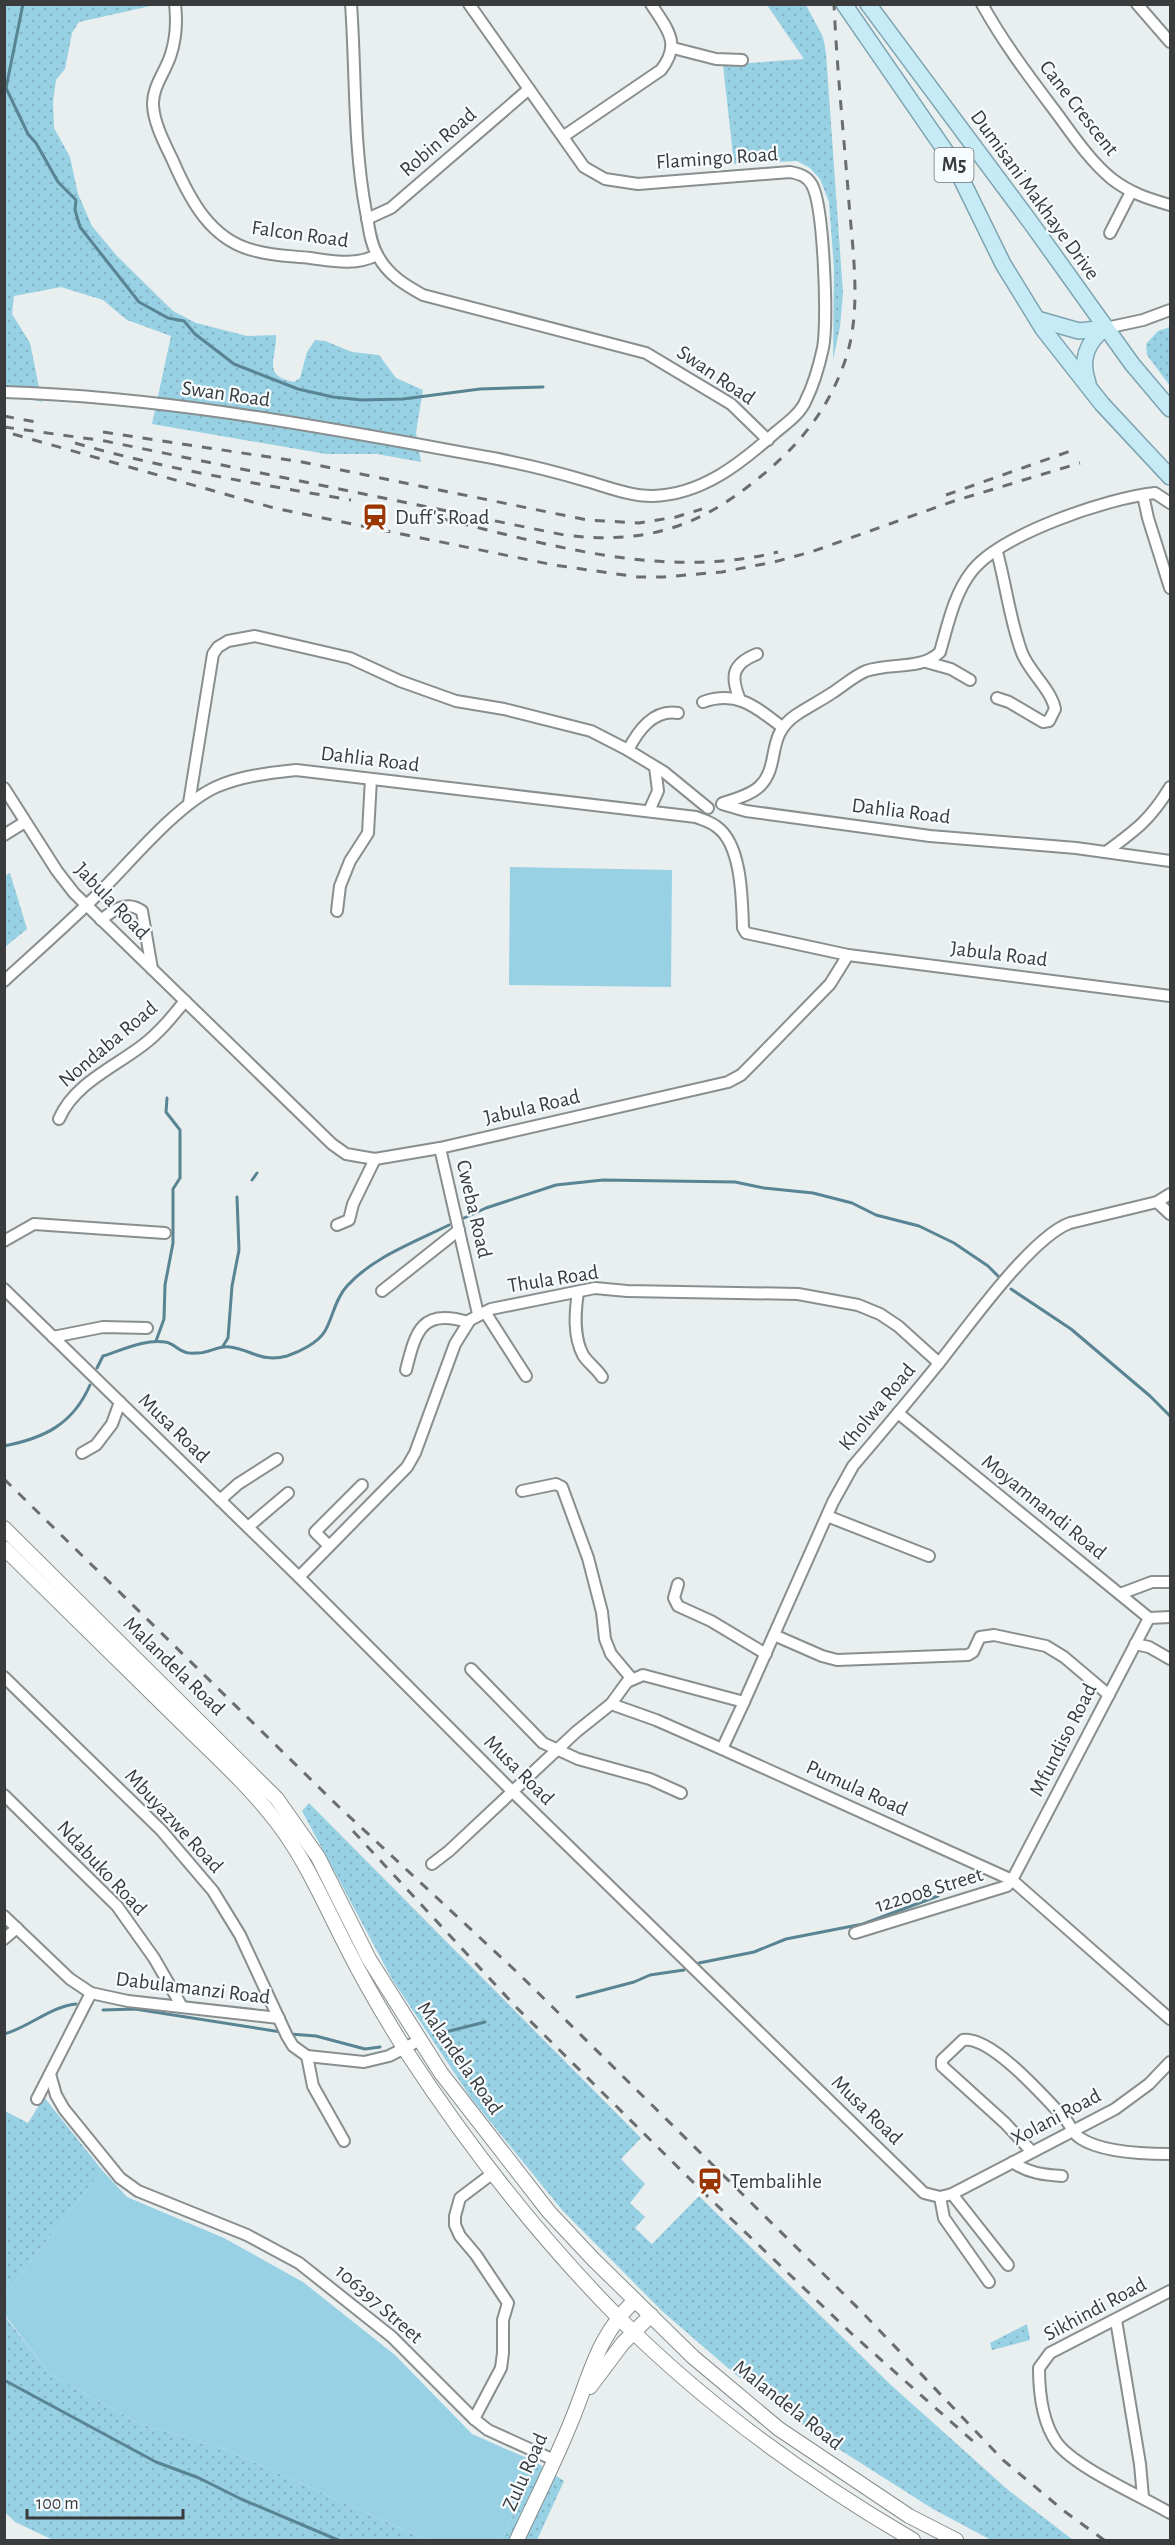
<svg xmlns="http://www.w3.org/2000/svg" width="1175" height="2545" font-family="'Alegreya Sans',sans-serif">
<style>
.green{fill:url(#green-dots)}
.pitch{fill:#98d1e4}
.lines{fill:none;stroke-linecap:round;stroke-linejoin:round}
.stream{stroke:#588493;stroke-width:3}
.street-casing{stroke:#898e8f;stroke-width:14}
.secondary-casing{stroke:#898e8f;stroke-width:16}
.primary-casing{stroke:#7da4b1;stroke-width:18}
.street{stroke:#fff;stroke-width:10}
.secondary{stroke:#fff;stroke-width:14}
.primary{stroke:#c7ebf6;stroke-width:15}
.rail{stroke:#6a6d6e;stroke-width:3;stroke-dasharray:10 10;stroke-linecap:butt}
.labels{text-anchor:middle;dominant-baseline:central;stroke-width:4.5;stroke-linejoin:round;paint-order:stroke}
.shield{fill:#f6fbfd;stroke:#727576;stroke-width:1.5}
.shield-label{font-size:20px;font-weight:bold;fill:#393b3c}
.street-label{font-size:21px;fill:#393b3c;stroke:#f6fbfd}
.poi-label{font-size:21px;fill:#393b3c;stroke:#f6fbfd;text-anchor:start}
</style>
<defs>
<pattern id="green-dots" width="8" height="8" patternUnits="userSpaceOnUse" patternTransform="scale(1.5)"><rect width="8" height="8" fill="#98d1e4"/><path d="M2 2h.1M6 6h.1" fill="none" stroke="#84b4c4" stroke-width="1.8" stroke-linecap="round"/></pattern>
</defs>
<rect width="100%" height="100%" fill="#e9eeef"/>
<g class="green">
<path d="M4,5H155L79,22L72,33L65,69L56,80L53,102L54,128L70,157L78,194L92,226L117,256L173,311L196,323L247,336L276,335C277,358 261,376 294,382L300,378L307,352L315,340L325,341L352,352L379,355L396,378L423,390L416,432L421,462L377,454H326L152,424L171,336L127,320L103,300L61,287L14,296L12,314L30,343L42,402L5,393Z"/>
<polygon points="767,5 806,5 823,37 826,53 843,293 840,327 833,360 834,269 829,202 820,179 810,168 797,161 734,164 723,65 804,59"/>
<polygon points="1170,327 1170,386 1147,355 1146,344 1158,331"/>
<polygon points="10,873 27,929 5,947 5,876"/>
<polygon points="309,1803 641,2138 621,2159 645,2184 630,2203 645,2217 635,2228 652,2244 699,2196 891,2385 1007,2489 1073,2540 991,2540 933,2509 812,2432 735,2374 663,2312 562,2210 471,2098 392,1979 302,1811"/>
<polygon points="44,2097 102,2170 5,2294 5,2111 28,2123"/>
<polygon points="4,2315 50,2374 140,2424 222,2448 427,2540 53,2540 15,2522 5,2512"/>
<polygon points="1027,2324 1030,2340 992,2350 990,2343"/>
<polygon points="536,2462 564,2481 537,2540 502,2540"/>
</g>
<g class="pitch">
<polygon points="510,867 672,870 671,987 509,985"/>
<polygon points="102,2170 127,2197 224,2238 303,2282 395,2355 472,2434 536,2462 502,2540 427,2540 222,2448 140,2424 50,2374 5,2315 5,2294"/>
</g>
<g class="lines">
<g class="stream">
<polyline points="23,4 6,88 28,134 36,143 58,182 76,200 75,210 80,227 139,302 168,318 184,321 195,334 234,364 298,389 333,397 362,400 403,399 480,389 543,387"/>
<polyline points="252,1180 257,1173"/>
<polyline points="464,1218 486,1208 556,1185 603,1180 735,1182 764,1188 813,1193 852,1203 876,1215 919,1226 954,1243 988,1266 999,1277"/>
<polyline points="1011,1289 1071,1329 1150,1396 1170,1416"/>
<polyline points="156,1341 164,1319 165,1285 173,1243 173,1189 180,1178 180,1130 166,1112 167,1098"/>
<polyline points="223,1346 228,1338 232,1286 239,1250 237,1197"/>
<path d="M97,1368L103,1356C122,1350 145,1339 165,1342C174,1343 177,1350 185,1352C188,1354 195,1353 198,1353C209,1353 219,1345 230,1347C252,1350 262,1363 287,1356C299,1352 318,1343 325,1331C333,1317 335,1299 347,1286C373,1257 415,1242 449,1225"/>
<path d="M4,1446C45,1438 73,1424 90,1385"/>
<polyline points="699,1963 754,1952 786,1939 863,1924 938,1896"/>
<polyline points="577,1997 634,1982 650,1975 684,1970"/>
<polyline points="103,2010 135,2009 281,2032"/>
<path d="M4,2034C30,2027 49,2007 76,2004"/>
<polyline points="290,2034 316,2036 365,2049 380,2047"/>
<polyline points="434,2035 485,2022"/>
<polyline points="4,2380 156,2462 199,2478 241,2499 338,2540"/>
</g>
<g class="street-casing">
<g id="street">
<path d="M175,4C177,21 176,38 171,54C166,71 152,87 153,105C154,124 165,144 173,161C190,200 211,241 256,251C273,256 292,256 310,258C333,261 355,266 377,255"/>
<path d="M351,4C356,73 353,144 366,212C369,227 370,243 378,256C388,275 405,285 423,295L646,353L731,404L768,440"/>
<path d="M982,4C1004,44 1031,79 1058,115C1074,137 1091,162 1112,179C1130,193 1149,199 1170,205"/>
<polyline points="1137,4 1170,42"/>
<polyline points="673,48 716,59 742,60"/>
<path d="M564,136L661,70C682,43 667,29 651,4"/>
<polyline points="367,219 391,208 529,89"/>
<polyline points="1110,233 1131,192"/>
<polyline points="1106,328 1143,320 1170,310"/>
<path d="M4,392C169,397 332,429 493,458C523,464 553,471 583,480C605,486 629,496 652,496C702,495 741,463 776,432C787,423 801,413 806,400C814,384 819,366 823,348C828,322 824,207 812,185C807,176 800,174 790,172L638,184L605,179L584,167L469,4"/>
<polyline points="1143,495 1148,518 1170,588"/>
<path d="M997,552C1006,585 1010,621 1022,653C1030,673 1051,689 1055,709L1049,721L1043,722L1009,702L997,698"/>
<polyline points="926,662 951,669 970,680"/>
<path d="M740,700C730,676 732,664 757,654"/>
<path d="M703,702C737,690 756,707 782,727"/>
<path d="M628,750C638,731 653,709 678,713"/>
<polyline points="4,788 57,871 74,893 332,1144 346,1154 375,1159 440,1148 728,1082 741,1075 753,1063 830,984 848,955 1170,996"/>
<polyline points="189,803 213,654 218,647 228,641 255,636 350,658 400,681 456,701 504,709 591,731 626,749 664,772 708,808"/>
<path d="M723,803C735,799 751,795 760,786C781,765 765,736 796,715C808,707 820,701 832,693C843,686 854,676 866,671C891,662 920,671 940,652C948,624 954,594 972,571C1001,534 1108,498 1155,493L1170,503"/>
<polyline points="722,804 746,811 930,836 1076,848 1170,861"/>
<polyline points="649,811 658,791 655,767"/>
<polyline points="4,835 25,822"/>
<path d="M1106,852C1136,830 1151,819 1170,787"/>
<polyline points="337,911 340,886 350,861 368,833 371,779"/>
<path d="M101,920C113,910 127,900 142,911L152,969"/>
<path d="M4,981C37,951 70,922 101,891C133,859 177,805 216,787C241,776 268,773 296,770L696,817C703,820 711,822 717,827C742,845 742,900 743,928L746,933L848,955"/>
<path d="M59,1119C74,1084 113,1068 143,1045C159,1033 172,1017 185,1001"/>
<polyline points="440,1148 478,1314"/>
<polyline points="1157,1202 1170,1214"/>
<polyline points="337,1225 349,1220 353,1204 375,1159"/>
<polyline points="4,1241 34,1224 165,1233"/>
<polyline points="4,1289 299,1577 514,1793 924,2193 940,2197 952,2194 1115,2109 1149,2084 1170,2062"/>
<polyline points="382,1291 459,1230"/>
<path d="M578,1292C575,1312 573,1336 583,1355C588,1363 597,1369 602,1377"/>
<polyline points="485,1312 526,1376"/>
<polyline points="53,1337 103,1327 147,1328"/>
<path d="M406,1370C416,1330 422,1308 468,1322"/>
<polyline points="898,1413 1149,1618 1170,1617"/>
<polyline points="82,1453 96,1445 112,1424 120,1402"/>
<polyline points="522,1491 556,1484 562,1487 588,1558 602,1612 605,1639 611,1654 632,1679"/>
<polyline points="220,1500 238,1484 277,1459"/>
<polyline points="827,1516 929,1556"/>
<polyline points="248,1527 288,1493"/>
<polyline points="329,1546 315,1532 362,1485"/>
<polyline points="299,1577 407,1467 415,1453 455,1344 470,1320 491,1309 595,1288 627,1291 798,1294 858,1305 880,1314 898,1326 939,1363"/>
<polyline points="678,1584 674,1598 678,1606 711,1621 766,1654"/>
<polyline points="1120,1594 1152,1582 1170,1582"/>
<polyline points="774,1635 822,1656 837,1660 968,1655 973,1652 980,1637 994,1635 1046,1646 1064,1657 1109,1695"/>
<polyline points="1135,1644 1149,1647 1170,1659"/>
<polyline points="471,1669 543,1743 578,1759 650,1779 681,1793"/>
<polyline points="4,1677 161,1830 213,1891 240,1935 287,2036 293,2046 307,2056 364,2062 389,2056 420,2040"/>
<polyline points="611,1704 627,1682 643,1675 744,1702"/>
<path d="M722,1749L744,1702L833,1502L853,1466C882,1432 911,1398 939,1363C967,1328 1031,1237 1070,1223L1157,1202L1170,1194"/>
<polyline points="4,1795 117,1906 154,1958 181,2005"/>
<polyline points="432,1864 449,1851 576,1732 611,1704 656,1720 722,1749 1012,1880 1170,2019"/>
<polyline points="4,1916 70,1979 91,1993 128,2001 279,2018"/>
<polyline points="855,1933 1007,1886 1012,1880 1149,1618"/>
<polyline points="4,1939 17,1928"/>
<polyline points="307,2056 313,2086 344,2141"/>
<polyline points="50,2074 56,2095 64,2109 120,2178 138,2191 247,2235 299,2263 392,2337 474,2419 488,2430 554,2460"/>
<polyline points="37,2099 91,1993"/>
<path d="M1032,2152L1005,2123L942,2066V2060L963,2040C991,2035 1047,2100 1066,2120C1071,2126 1073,2134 1080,2138C1102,2153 1145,2154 1170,2154"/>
<path d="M1013,2162C1027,2173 1045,2175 1062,2176"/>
<polyline points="952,2194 1008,2265"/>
<polyline points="940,2197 944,2218 989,2282"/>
<path d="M1170,2291L1050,2353L1039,2368C1039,2393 1042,2422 1057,2443C1076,2468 1141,2496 1170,2513"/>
<polyline points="1116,2320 1140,2464 1143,2497"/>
<polyline points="474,2419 501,2368 503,2353 503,2320 508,2303 476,2255 460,2236 455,2225 455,2216 460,2198 493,2173"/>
</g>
</g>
<g class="secondary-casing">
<g id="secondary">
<polyline points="4,1528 277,1799 318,1857 369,1959 441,2073 549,2212 593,2259 693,2357 779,2429 909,2516 956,2540"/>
<path d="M4,1548C61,1604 118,1660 175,1716C210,1751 249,1785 279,1825C306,1861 324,1903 345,1944C363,1980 384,2016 406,2051C468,2146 539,2237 619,2318C706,2405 807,2478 913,2540"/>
<polyline points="590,2387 623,2343 651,2315"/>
<path d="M517,2540C535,2501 555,2462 571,2422C591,2374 596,2338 635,2300"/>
</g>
</g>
<g class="primary-casing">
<g id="primary">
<polyline points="844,4 953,162 1003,264 1043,329 1102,404 1170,477"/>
<polyline points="868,4 1031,223 1132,364 1170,409"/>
<polyline points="1037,319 1079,331 1106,328"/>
<path d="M1088,383C1080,360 1086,343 1105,328"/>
</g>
</g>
<use href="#street" class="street"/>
<use href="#secondary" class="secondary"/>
<use href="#primary" class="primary"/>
<g class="rail">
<polyline points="4,416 41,423"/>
<path d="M4,427L105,441L564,535C638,544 691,531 750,485C795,450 826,415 845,361C862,312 853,254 849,203C844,137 837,71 834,4"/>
<polyline points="103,432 302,462 587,520 639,523 676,517 702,509"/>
<polyline points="13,434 274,508 554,565 638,577 663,577 722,572 774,562 811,552 954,501 1080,463"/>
<path d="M75,443C165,469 258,484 351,500"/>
<polyline points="946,495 1076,449"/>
<path d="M439,518C550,545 664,580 778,552"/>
<polyline points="4,1479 338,1806 519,1974 862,2312 1003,2460 1064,2511 1104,2540"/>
<polyline points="353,1831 517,2008 702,2191 852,2334 975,2443"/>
</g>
</g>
<defs>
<g id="station-bare" transform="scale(2.07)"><path d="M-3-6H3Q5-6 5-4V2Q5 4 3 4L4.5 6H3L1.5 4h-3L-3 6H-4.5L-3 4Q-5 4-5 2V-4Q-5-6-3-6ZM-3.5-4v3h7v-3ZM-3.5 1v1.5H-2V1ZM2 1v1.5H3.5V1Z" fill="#9b3603" stroke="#f6fbfd" stroke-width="2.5" paint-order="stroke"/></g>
</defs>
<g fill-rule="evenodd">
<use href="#station-bare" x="375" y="517"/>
<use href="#station-bare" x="710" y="2181"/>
</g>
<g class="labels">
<rect class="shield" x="934.5" y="148" width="39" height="34" rx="4.5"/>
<g class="shield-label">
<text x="954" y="165">M5</text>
</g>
<g class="street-label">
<text transform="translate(1079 108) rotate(52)">Cane Crescent</text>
<text transform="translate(438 142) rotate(-41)">Robin Road</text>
<text transform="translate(717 158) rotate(-4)">Flamingo Road</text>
<text transform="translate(1035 195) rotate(54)">Dumisani Makhaye Drive</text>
<text transform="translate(300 234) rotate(8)">Falcon Road</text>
<text transform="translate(716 375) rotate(34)">Swan Road</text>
<text transform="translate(226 394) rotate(8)">Swan Road</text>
<text transform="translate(370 759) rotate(7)">Dahlia Road</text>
<text transform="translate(901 811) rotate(7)">Dahlia Road</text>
<text transform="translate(112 901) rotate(46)">Jabula Road</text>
<text transform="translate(999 954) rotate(7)">Jabula Road</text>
<text transform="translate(108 1044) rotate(-40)">Nondaba Road</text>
<text transform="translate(532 1107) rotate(-13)">Jabula Road</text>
<text transform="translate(474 1209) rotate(77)">Cweba Road</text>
<text transform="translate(553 1279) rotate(-9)">Thula Road</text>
<text transform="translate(877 1407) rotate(-50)">Kholwa Road</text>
<text transform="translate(174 1428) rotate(44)">Musa Road</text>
<text transform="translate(1044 1507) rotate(39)">Moyamnandi Road</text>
<text transform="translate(174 1666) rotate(44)">Malandela Road</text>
<text transform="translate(1063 1740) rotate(-63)">Mfundiso Road</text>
<text transform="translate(519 1770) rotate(45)">Musa Road</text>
<text transform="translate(857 1788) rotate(24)">Pumula Road</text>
<text transform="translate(174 1821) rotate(47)">Mbuyazwe Road</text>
<text transform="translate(102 1868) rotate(47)">Ndabuko Road</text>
<text transform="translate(929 1890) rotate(-17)">122008 Street</text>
<text transform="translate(193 1988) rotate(7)">Dabulamanzi Road</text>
<text transform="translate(460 2058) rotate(55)">Malandela Road</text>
<text transform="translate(867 2110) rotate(44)">Musa Road</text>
<text transform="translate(1056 2117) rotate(-28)">Xolani Road</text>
<text transform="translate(379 2304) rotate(41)">106397 Street</text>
<text transform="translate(1095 2309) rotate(-28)">Sikhindi Road</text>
<text transform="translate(788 2405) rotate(38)">Malandela Road</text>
<text transform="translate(525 2472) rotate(-66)">Zulu Road</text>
</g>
<g class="poi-label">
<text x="395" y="517">Duff's Road</text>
<text x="730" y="2181">Tembalihle</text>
</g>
</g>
<rect width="1175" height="2545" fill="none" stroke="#393b3c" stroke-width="12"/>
<path d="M27 2509v9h156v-9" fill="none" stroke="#393b3c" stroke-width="3"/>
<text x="36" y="2509" font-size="18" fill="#393b3c" stroke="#f6fbfd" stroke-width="4.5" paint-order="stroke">100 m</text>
</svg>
